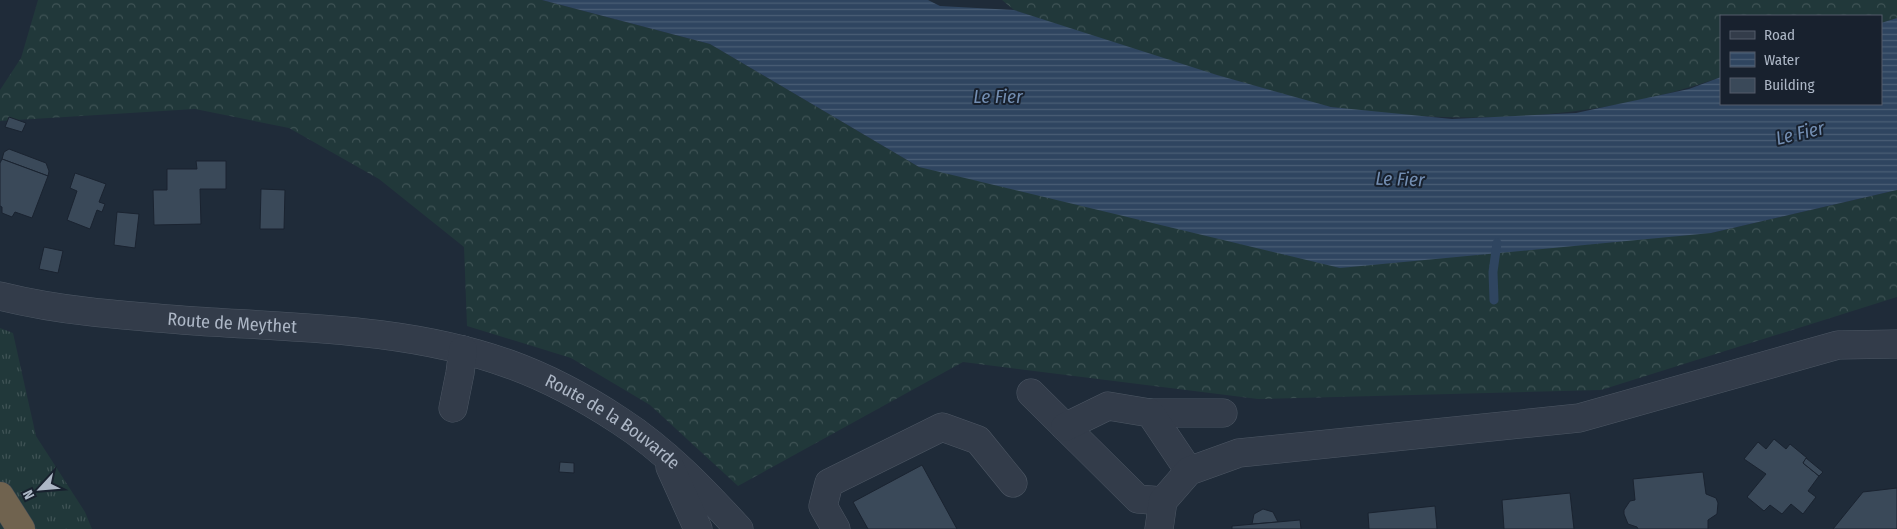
<svg xmlns="http://www.w3.org/2000/svg" width="1897" height="529" font-family="'Fira Sans Condensed',sans-serif">
<style>
.grass{fill:url(#grass-tufts)}
.forest{fill:url(#forest-crowns)}
.water{fill:url(#water-rules)}
.lines{fill:none;stroke-linecap:round;stroke-linejoin:round}
.stream{stroke:#2f4560;stroke-width:9}
.building{fill:#3a4959;stroke:#1a2330}
.minor-casing{stroke:#4d5764;stroke-width:29}
.highway-casing{stroke:#3d4754;stroke-width:29}
.minor{stroke:#333c4a;stroke-width:28}
.highway{stroke:#70634f;stroke-width:28}
.labels{text-anchor:middle;dominant-baseline:central;stroke-width:4;stroke-linejoin:round;paint-order:stroke}
.street-label{font-size:18px;fill:#adb7c6;stroke:#18212e}
.water-label{font-size:19px;font-style:italic;fill:#738eb2;stroke:#18212e}
</style>
<defs>
<pattern id="grass-tufts" width="24" height="20" patternUnits="userSpaceOnUse" patternTransform="scale(1.25)"><rect width="24" height="20" fill="#21383a"/><path d="M3 7l-1-3M5 7V3M7 7l1-3M15 17l-1-3M17 17v-4M19 17l1-3" fill="none" stroke="#3f5355"/></pattern>
<pattern id="forest-crowns" width="20" height="18" patternUnits="userSpaceOnUse" patternTransform="scale(1.25)"><rect width="20" height="18" fill="#21383a"/><path d="M2 6a3 3 0 1 1 6 0M12 15a3 3 0 1 1 6 0" fill="none" stroke="#3f5355"/></pattern>
<pattern id="water-rules" width="6" height="5" patternUnits="userSpaceOnUse" patternTransform="scale(1.25)"><rect width="6" height="5" fill="#2f4560"/><path d="M0 2.5h6" fill="none" stroke="#4a5e75"/></pattern>
</defs>
<rect width="100%" height="100%" fill="#1f2b39"/>
<polygon class="grass" points="0,328 13,333 36,436 85,512 92,529 0,529"/>
<g class="forest">
<polygon points="38,0 542,0 710,44 919,167 1711,233 1897,190 1897,297 1601,390 1258,399 963,362 738,486 650,405 571,358 467,326 464,247 379,179 289,128 195,109 0,121 0,90 21,58"/>
<path d="M1002,0H1897V18L1881,23V16H1721V77C1598,121 1460,126 1332,107C1306,103 1275,91 1248,84C1169,62 1092,36 1014,10Z"/>
</g>
<polygon class="water" points="542,0 928,0 940,6 1014,10 1217,75 1331,107 1452,119 1576,113 1689,89 1721,77 1721,104 1881,104 1881,23 1897,18 1897,190 1711,233 1340,268 919,167 710,44"/>
<g class="lines">
<polyline class="stream" points="1494,300 1493,272 1497,243"/>
</g>
<g class="building">
<polygon points="9,117 26,123 22,132 5,127"/>
<polygon points="9,149 46,163 49,171 48,176 2,159 4,152"/>
<polygon points="2,159 48,176 32,218 15,212 12,217 2,213 2,207 0,206 0,163"/>
<polygon points="196,161 226,161 226,189 200,189 201,224 154,225 153,190 167,190 167,169 197,169"/>
<polygon points="75,173 106,184 99,202 105,204 102,212 97,210 90,229 67,220 77,191 70,188"/>
<polygon points="261,189 285,190 284,229 260,229"/>
<polygon points="117,212 139,214 135,248 114,245"/>
<polygon points="44,247 63,251 58,273 39,269"/>
<polygon points="1774,439 1786,449 1790,444 1807,458 1803,463 1819,476 1808,491 1816,497 1803,514 1791,504 1782,514 1770,505 1764,511 1747,497 1766,474 1744,459 1758,442 1766,449"/>
<polygon points="1806,458 1823,472 1819,476 1803,463"/>
<polygon points="560,462 574,463 574,473 559,472"/>
<polygon points="922,465 957,529 868,529 853,502"/>
<polygon points="1703,472 1706,494 1716,498 1718,503 1717,514 1708,520 1708,529 1638,529 1637,527 1628,524 1624,514 1624,510 1630,501 1635,500 1633,479"/>
<polygon points="1897,488 1897,529 1833,529 1863,492"/>
<polygon points="1570,493 1574,529 1504,529 1502,500"/>
<polygon points="1435,506 1437,529 1369,529 1368,513"/>
<polygon points="1263,509 1273,512 1278,522 1252,524 1254,514"/>
<polygon points="1300,520 1301,529 1232,529 1232,526"/>
</g>
<g class="lines">
<g class="minor-casing">
<g id="minor">
<path id="s1" d="M0,296C64,312 130,316 195,321C300,328 409,328 509,364C548,378 585,398 620,421C665,450 703,490 739,529"/>
<polyline points="1031,393 1138,499 1163,501"/>
<polyline points="453,408 460,373 463,350"/>
<polyline points="1150,413 1223,413"/>
<polyline points="1065,427 1108,406 1150,413 1189,471"/>
<polyline points="670,467 698,529"/>
<polyline points="836,529 823,506 829,483 942,427 978,440 1013,483"/>
<polyline points="1159,529 1163,501 1189,471 1239,453 1579,418 1838,345 1897,344"/>
</g>
</g>
<g class="highway-casing">
<polyline id="highway" points="0,496 21,529"/>
</g>
<use href="#minor" class="minor"/>
<use href="#highway" class="highway"/>
</g>
<g class="labels">
<g class="street-label">
<text stroke="none"><textPath href="#s1" startOffset="234">Route de Meythet</textPath></text>
<text stroke="none"><textPath href="#s1" startOffset="634">Route de la Bouvarde</textPath></text>
</g>
<g class="water-label">
<text x="998" y="96">Le Fier</text>
<text transform="translate(1800 133) rotate(-13)">Le Fier</text>
<text transform="translate(1400 179) rotate(2)">Le Fier</text>
</g>
</g>
<rect x="1720" y="15" width="162" height="90" fill="#18212e" stroke="#545d6b"/>
<rect x="1730" y="31" width="25" height="8" fill="#333c4a" stroke="#545d6b"/>
<text x="1764" y="40" font-size="15" fill="#adb7c6">Road</text>
<rect x="1730" y="52" width="25" height="15" fill="url(#water-rules)" stroke="#545d6b"/>
<text x="1764" y="65" font-size="15" fill="#adb7c6">Water</text>
<rect x="1730" y="78" width="25" height="15" fill="#3a4959" stroke="#545d6b"/>
<text x="1764" y="90" font-size="15" fill="#adb7c6">Building</text>
<g transform="translate(40 489) rotate(244)" stroke="#18212e" stroke-width="4" paint-order="stroke">
<path d="M0-4L9 19L0 12L-9 19Z" fill="#adb7c6"/>
<text y="-8" font-size="14" font-weight="bold" text-anchor="middle" fill="#adb7c6">N</text>
</g>
</svg>
